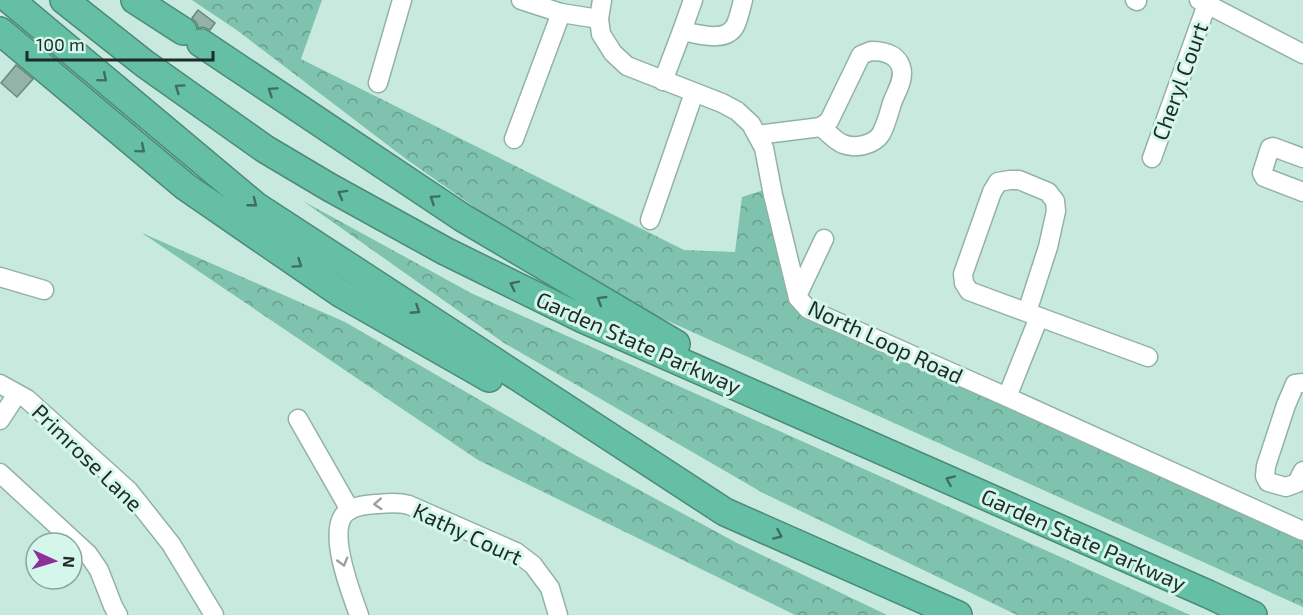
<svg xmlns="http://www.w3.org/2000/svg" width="1303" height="615" font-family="'Exo 2',sans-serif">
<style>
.forest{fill:url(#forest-crowns)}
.building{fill:#93b3a8;stroke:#69887d;stroke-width:1.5}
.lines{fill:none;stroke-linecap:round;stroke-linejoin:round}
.minor-casing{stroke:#92b2a7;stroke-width:21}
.highway-casing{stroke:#4c8b78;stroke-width:30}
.minor{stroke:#fff;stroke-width:18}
.highway{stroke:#64bfa4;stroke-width:27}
.oneway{stroke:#3e6e5f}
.oneway2{stroke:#9aa09d}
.labels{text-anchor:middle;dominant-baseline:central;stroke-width:6;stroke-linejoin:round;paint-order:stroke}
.street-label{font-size:22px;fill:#1e2b26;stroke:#d5f7eb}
</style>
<defs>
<pattern id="forest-crowns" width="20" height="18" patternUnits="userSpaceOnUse" patternTransform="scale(1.5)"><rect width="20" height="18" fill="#7fc2ad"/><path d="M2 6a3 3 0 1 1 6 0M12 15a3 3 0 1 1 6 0" fill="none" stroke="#679e8d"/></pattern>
</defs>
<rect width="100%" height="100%" fill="#c8eade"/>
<g class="forest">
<polygon points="192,0 322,0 301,59 684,250 735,252 742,197 770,188 803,306 1303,532 1303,607 579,281 406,159 238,31"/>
<polygon points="303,201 471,293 1190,615 1017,615 763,493 504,343"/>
<polygon points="142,233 345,322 575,455 737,543 887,615 795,615 478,460"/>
</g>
<g class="building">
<polygon points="198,10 215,23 210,30 203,27 198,28 197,23 192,18"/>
<polygon points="16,65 33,79 17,97 1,83"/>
</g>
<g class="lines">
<g class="minor-casing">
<g id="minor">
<polyline points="521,0 561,13 599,19"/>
<polyline points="602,0 599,19 601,34 613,53 627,66 722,103 737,111 751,124 764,148 773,195 798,298 808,309 1007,397 1303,531"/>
<path d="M693,0L682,31C698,34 728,44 736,24C739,17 741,8 743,0"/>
<polyline points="1135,0 1137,1"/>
<polyline points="1199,0 1303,54"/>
<path d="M871,51C883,51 897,54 901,67C905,79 896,92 892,103C889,113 886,125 881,134C874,145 855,149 843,144C835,141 828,132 821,127L829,121L861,55Z"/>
<polyline points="663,81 682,31"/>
<polyline points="378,83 402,0"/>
<polyline points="757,135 821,127"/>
<polyline points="514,139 561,13"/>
<polyline points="1152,158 1207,4"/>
<polyline points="1303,158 1273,147 1270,148 1262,173 1264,177 1303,192"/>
<polyline points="650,220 694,93"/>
<polyline points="0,277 44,290"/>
<polyline points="798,298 798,294 824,239"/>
<polyline points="1027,312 1048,247 1056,211 1055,201 1048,192 1019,180 1010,180 998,182 992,192 963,274 964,283 969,291 1148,357"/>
<polyline points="1303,383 1295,384 1286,405 1266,466 1265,476 1268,482 1286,487 1297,483 1303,471"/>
<polyline points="0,384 27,399 129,491 171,544 214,615"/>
<polyline points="1007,397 1039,317"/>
<polyline points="298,419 350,510"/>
<polyline points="0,420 17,394"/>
<polyline points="0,473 88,554 99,570 113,606 118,615"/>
<path d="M359,615C351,593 329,537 343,516C350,506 365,505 377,504C388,503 398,502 409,505L516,552L533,565L550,588L558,615"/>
</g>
</g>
<g class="highway-casing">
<g id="highway">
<polyline points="10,0 256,206 725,512 958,615"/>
<polyline points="64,0 145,64 265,149 329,187 445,251 583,319 1208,594 1253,615"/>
<polyline points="135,0 183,31"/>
<polyline points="0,31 186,187 340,293 489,378"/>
<polyline points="201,43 463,218 676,344"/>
</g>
</g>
<use href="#minor" class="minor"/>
<use href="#highway" class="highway"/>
</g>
<defs><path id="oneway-chevron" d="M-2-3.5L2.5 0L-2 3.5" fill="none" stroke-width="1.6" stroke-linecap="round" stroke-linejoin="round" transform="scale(1.5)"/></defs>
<g class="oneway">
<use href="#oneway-chevron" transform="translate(103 78) rotate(40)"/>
<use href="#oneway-chevron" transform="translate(179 88) rotate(-145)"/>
<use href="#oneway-chevron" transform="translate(272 91) rotate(-146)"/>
<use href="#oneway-chevron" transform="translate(141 149) rotate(40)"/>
<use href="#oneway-chevron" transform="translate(342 194) rotate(-151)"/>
<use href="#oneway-chevron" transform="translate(434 199) rotate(-146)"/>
<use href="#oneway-chevron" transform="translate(253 203) rotate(38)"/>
<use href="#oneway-chevron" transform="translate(298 264) rotate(35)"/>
<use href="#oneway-chevron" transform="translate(514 285) rotate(-154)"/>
<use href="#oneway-chevron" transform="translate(601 300) rotate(-149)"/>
<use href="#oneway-chevron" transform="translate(416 310) rotate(33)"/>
<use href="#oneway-chevron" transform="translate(950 480) rotate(-156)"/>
<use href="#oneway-chevron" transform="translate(778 535) rotate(24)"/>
</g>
<g class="oneway2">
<use href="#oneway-chevron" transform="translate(378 504) rotate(177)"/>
<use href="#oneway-chevron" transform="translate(343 562) rotate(74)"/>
</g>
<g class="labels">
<g class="street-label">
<text transform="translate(1179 81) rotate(-70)">Cheryl Court</text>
<text transform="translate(886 341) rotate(25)">North Loop Road</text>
<text transform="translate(639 342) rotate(24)">Garden State Parkway</text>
<text transform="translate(88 457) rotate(44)">Primrose Lane</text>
<text transform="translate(468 533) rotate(25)">Kathy Court</text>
<text transform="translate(1084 539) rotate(24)">Garden State Parkway</text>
</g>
</g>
<g transform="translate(54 561) rotate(94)"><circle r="28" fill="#d5f7eb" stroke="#8ca59c" stroke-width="1.5"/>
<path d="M0-4.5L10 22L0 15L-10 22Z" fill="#8d309b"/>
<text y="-9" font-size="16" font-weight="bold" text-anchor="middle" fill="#1e2b26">N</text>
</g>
<path d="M27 51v9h186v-9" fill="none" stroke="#1e2b26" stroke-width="3"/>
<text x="36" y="51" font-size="18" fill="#1e2b26" stroke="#d5f7eb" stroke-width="4.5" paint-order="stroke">100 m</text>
</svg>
